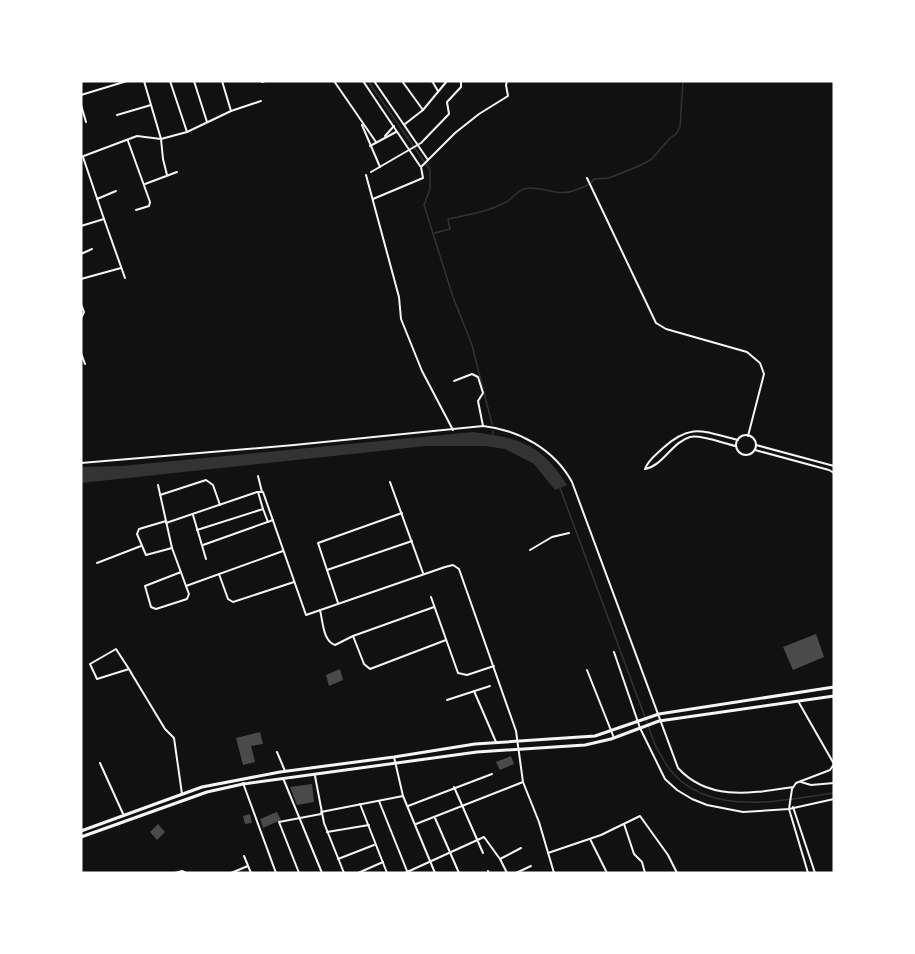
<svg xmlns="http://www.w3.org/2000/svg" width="915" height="954" font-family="Roboto,sans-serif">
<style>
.water{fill:#333}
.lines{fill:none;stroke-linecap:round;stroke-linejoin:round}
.stream{stroke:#333;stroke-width:1.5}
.building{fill:#4a4a4a}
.minor{stroke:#f5f5f5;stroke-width:2}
.primary{stroke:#f5f5f5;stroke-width:3}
</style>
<rect width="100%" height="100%" fill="#111"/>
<path class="water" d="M473,432C520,438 541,444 567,485L555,490L534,464L505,449L485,446H426L81,483V467L122,466Z"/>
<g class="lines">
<g class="stream">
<polyline points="368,81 430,170 430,189 424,205 453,297 472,345 492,424"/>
<path d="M435,233L450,229L448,219C467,215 488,212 506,202C514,198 519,188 529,188C552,188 558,199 583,187C588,185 591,184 594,179L609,178L639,166L652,159L670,138L676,134L680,127L683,81"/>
<polyline points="493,431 493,435"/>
<path d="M560,488L656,747C661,755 665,764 671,771C711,818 782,800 834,793"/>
</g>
</g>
<g class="building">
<polygon points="816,634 824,657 793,670 783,647"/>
<polygon points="340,669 343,680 329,686 326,675"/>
<polygon points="260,732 263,744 251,746 255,762 243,765 236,738"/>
<polygon points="511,756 514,764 500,770 496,762"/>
<polygon points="312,784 314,802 297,805 290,787"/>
<polygon points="277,812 281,820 263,828 260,819"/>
<polygon points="250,814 252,823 245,824 243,816"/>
<polygon points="158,824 165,832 157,840 150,832"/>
</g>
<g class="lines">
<g class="minor">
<polyline points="144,81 161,139 187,132 231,111 222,81"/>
<polyline points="170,81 187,132"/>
<polyline points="194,81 207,122"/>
<polyline points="334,81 376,142"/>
<polyline points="363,81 420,166"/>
<polyline points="374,81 428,160"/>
<polyline points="402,81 423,110"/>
<polyline points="432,81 438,91"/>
<polyline points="262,82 265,81"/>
<polyline points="81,95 127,81"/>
<polyline points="81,105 86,122"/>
<polyline points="231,111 261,101"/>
<polyline points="117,115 151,105"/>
<polyline points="405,124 423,110 447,81"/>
<polyline points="362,125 380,167"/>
<polyline points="385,136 394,126"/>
<polyline points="128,141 150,202 149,206 136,210"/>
<polyline points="370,146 396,132"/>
<polyline points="81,157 137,136 161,139 163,159 167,175"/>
<polyline points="371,172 421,143 449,114 447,102 461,87 461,81"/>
<polyline points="366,175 399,297 401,319 422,371 453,430"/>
<polyline points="587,178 656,323 666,329 747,352 760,363 764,374 748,436"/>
<polyline points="145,184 177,172"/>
<polyline points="97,199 116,191"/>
<polyline points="373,199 423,178 421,167 455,133 479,114 508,96 506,85 507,81"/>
<polyline points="104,219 125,278"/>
<polyline points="81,226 104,219 83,157"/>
<polyline points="81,254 92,249"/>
<polyline points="81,279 121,268"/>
<polyline points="81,304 84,312 81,318"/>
<polyline points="81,353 85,364"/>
<polyline points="454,381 472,374 478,377 483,393 478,401 483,426"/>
<circle cx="746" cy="445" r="10"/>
<polyline points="756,445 834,466"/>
<path d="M736,446C725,444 700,434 690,437C672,442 663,466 645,469C648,460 656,455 663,448C692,422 704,432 738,440"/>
<polyline points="755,450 829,470 834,473"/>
<path d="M81,463L294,445L483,426C519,430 554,449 572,482L678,768C709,802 753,793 793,787"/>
<polyline points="258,476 262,492"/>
<polyline points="390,482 423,573"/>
<polyline points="158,485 172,548 186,586 283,551"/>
<polyline points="160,495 206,480 213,485 220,505"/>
<polyline points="263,509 268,522"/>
<polyline points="193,515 206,559"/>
<polyline points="166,521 139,529 137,534 146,555 172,548"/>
<polyline points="166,523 257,492 263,492 306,615 445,567 453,565 459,569 516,731 523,782 539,822 554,873"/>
<polyline points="197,530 263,509 258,492"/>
<polyline points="203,545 273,520"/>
<polyline points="530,550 552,537 569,533"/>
<polyline points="97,563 141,546"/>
<polyline points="327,570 412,541"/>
<polyline points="181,572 145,586 151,607 156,609 187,599 189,594 186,586"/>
<polyline points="219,574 228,599 233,602 294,582"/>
<polyline points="431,597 458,673 467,675 494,666"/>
<polyline points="338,603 318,543 402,513"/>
<path d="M320,610C323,622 323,641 335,645L353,636L434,607"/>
<polyline points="353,636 364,664 370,669 446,640"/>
<polyline points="614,652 640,728 665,779 677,790 692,799 707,805 743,812 789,809 834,799"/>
<polyline points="129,669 116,649 90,664 97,679 129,669 133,676 165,729 174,738 182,794"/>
<polyline points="587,670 614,738"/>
<polyline points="474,691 496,742"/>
<polyline points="447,700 490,686"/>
<polyline points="798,701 834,764 830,770 796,783 792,789 789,809 808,873"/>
<polyline points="277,752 285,771"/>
<polyline points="394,757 403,796 435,873"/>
<polyline points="100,763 124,816"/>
<polyline points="315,776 324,823 344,873"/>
<polyline points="283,778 322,873"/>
<polyline points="801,782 811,785 834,783"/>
<polyline points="243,783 276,873"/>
<polyline points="454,787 483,853"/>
<polyline points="379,801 407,871"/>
<polyline points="360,804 387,873"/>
<polyline points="408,806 492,774"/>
<polyline points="793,807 815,873"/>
<polyline points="321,812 403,796"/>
<polyline points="435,818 459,873"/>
<polyline points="416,824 523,782"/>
<polyline points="624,824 634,854 642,862 645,873"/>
<polyline points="327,832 369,825"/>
<polyline points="590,839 607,873"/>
<polyline points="548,853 601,835 640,816 668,855 677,873"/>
<polyline points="244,856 251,873"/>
<polyline points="338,859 374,845"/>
<polyline points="500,859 521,848"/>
<polyline points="488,871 489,873"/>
<polyline points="175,873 182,871 186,873"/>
<polyline points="231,873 248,866"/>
<polyline points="299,873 279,822 321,814"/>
<polyline points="358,873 383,862"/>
<polyline points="405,873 484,837 500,859 507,873"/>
<polyline points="516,873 531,866"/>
</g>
<g class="primary">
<polyline points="81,831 202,787 280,772 394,757 475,744 595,736 659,714 834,687"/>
<polyline points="81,837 207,792 243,784 477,752 585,745 611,739 659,721 834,696"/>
</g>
</g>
<rect width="915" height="954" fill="none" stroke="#ffffff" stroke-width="165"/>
</svg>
